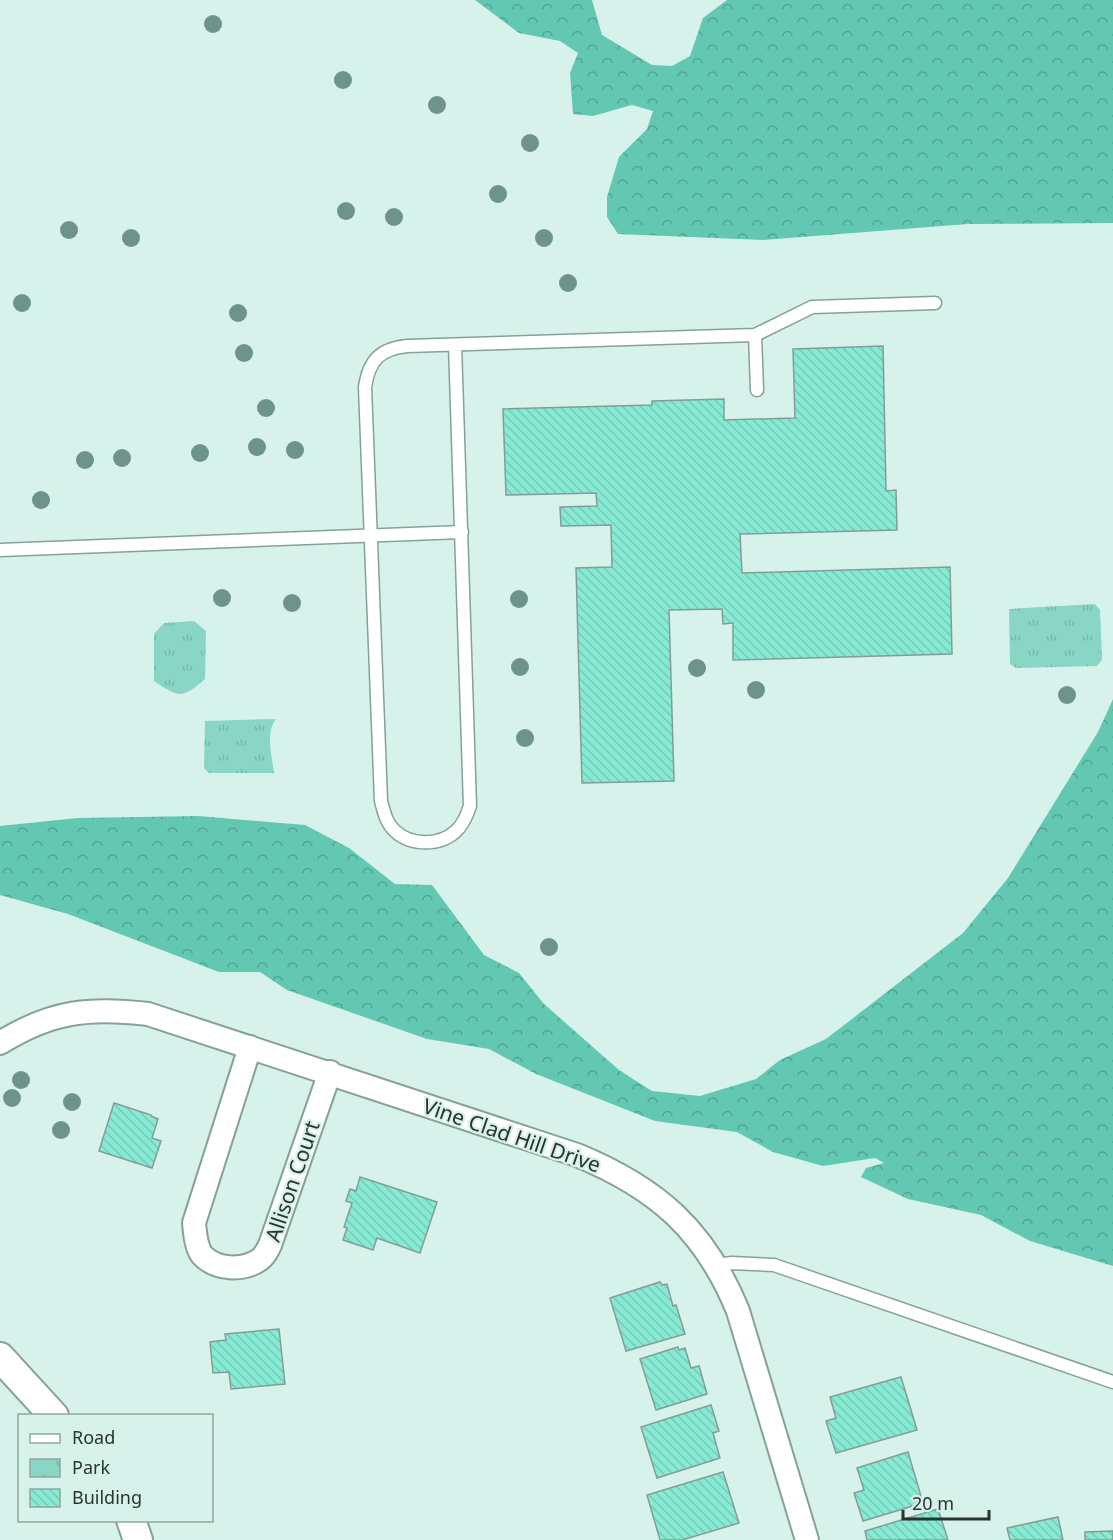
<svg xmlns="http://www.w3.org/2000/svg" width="1113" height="1540" font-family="'Noto Sans',sans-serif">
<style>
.forest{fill:url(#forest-crowns)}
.park{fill:url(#park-tufts)}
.building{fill:url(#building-back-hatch);stroke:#839d96;stroke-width:1.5}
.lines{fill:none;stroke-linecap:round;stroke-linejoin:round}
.service-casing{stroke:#87a09a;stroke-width:15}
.minor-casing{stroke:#87a09a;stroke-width:26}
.tertiary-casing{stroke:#87a09a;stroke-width:32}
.service{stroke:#fff;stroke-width:12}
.minor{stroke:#fff;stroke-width:22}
.tertiary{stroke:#fff;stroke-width:28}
.tree{fill:#6e938a}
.labels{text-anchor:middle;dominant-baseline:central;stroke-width:4.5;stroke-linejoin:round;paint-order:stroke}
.street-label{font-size:21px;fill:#293330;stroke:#d6f2ea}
</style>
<defs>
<pattern id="forest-crowns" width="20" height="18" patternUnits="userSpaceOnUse" patternTransform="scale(1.5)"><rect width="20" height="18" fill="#63c8b2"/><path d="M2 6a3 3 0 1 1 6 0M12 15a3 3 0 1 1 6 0" fill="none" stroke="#52a391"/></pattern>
<pattern id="park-tufts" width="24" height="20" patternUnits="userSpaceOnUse" patternTransform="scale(1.5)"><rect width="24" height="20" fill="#89d6c4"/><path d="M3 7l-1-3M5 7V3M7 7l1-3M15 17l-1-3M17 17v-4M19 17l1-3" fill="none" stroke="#76b8a9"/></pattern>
<pattern id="building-back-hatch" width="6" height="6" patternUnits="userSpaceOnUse" patternTransform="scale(1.5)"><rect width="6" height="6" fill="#87ebd4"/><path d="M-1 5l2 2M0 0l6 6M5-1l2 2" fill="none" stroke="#75cab6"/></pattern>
</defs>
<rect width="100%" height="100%" fill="#d6f2ea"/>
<g class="forest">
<polygon points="475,0 592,0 602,35 652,65 672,66 690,56 703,18 727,0 1113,0 1113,223 968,224 763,240 618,234 607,217 607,197 619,157 647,129 653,111 632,105 593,116 573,114 570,73 578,53 560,41 519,33"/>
<polygon points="1113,699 1113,1266 1030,1241 981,1215 908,1199 861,1177 866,1168 884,1163 875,1158 823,1166 773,1152 737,1132 655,1121 536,1074 489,1049 427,1039 287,990 260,972 219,972 68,914 0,895 0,826 78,818 198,816 305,825 349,848 395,884 432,885 484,955 519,973 544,1004 619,1070 652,1091 700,1096 756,1079 780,1060 826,1039 963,933 1008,878 1098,732"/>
</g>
<g class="park">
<polygon points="1095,604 1100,610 1102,660 1097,666 1016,668 1010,664 1009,609"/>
<path d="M194,621L206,631L205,679C182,699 179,698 154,681V634L164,623Z"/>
<path d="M276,719C265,733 272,756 274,773H209L204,768L205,721Z"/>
</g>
<g class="building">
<polygon points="883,346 886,491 896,490 897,530 740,534 742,573 950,567 952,654 733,660 733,623 723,624 722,609 669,610 674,781 582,783 576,568 612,567 611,525 561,526 560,507 597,506 596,493 506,495 503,409 652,405 652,401 724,399 724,420 795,418 793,349"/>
<polygon points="114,1103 151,1115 151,1116 158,1119 152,1138 161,1141 152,1168 99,1151"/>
<polygon points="360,1177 437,1202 420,1253 377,1238 373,1250 343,1240 347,1228 344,1227 352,1203 346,1201 350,1189 356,1191"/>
<polygon points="660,1282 662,1285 667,1284 673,1306 676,1305 685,1334 626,1351 610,1298"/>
<polygon points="279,1329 285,1384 231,1389 229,1372 213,1373 210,1342 226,1340 225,1334"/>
<polygon points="678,1347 679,1350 685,1348 691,1368 699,1366 707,1394 656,1410 640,1359"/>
<polygon points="901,1377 917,1430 836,1453 826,1421 836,1418 830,1397"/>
<polygon points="711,1405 719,1431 713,1433 720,1458 657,1478 641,1427"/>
<polygon points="908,1452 923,1503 863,1521 854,1493 864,1490 857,1468"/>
<polygon points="723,1472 739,1523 682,1540 660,1540 647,1495"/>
<polygon points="938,1509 948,1540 867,1540 865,1531"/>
<polygon points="1058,1517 1063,1540 1010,1540 1007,1528"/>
<polygon points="1113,1531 1113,1540 1085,1540 1085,1532"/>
</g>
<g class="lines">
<g class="service-casing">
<g id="service">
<polyline points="755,335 757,390"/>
<path d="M455,345L470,806C467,815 463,825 456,831C440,846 411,846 395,831C386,823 384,812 381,801L365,387C369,360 380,349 407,346L755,335L812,307L935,303"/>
<polyline points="0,550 462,532"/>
<polyline points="716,1265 732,1263 774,1265 1113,1382"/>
</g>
</g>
<g class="minor-casing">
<g id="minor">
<path d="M0,1043C51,1011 90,1007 148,1014L577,1155C657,1188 705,1230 738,1311L807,1540"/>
<path d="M250,1047L194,1223C195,1233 196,1247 202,1255C216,1270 243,1271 259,1260C264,1257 267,1251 270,1245L330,1072"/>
</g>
</g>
<g class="tertiary-casing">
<g id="tertiary">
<polyline points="0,1357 54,1416"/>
<polyline points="131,1520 138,1540"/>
</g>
</g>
<use href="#service" class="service"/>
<use href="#minor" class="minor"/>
<use href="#tertiary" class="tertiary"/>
</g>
<g class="tree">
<circle cx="213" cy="24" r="9"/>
<circle cx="343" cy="80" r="9"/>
<circle cx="437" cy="105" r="9"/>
<circle cx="530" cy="143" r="9"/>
<circle cx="498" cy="194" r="9"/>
<circle cx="346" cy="211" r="9"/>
<circle cx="394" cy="217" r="9"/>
<circle cx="69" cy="230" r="9"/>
<circle cx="131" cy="238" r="9"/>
<circle cx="544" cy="238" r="9"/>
<circle cx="568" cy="283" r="9"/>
<circle cx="22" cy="303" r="9"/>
<circle cx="238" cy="313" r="9"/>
<circle cx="244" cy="353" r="9"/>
<circle cx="266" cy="408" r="9"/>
<circle cx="257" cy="447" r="9"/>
<circle cx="295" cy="450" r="9"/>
<circle cx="200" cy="453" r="9"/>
<circle cx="122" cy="458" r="9"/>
<circle cx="85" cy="460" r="9"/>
<circle cx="41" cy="500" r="9"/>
<circle cx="222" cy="598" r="9"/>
<circle cx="519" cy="599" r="9"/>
<circle cx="292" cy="603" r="9"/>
<circle cx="520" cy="667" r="9"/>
<circle cx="697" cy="668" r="9"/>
<circle cx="756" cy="690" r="9"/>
<circle cx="1067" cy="695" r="9"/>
<circle cx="525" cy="738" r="9"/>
<circle cx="549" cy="947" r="9"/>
<circle cx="21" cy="1080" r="9"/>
<circle cx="12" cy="1098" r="9"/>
<circle cx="72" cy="1102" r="9"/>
<circle cx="61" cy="1130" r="9"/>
</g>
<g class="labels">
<g class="street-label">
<text transform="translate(512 1135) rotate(19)">Vine Clad Hill Drive</text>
<text transform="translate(292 1181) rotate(-71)">Allison Court</text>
</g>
</g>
<rect x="18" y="1414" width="195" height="108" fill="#d6f2ea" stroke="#91a6a0" stroke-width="1.5"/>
<rect x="30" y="1434" width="30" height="9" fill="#ffffff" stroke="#91a6a0" stroke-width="1.5"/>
<text x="72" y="1444" font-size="18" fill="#293330">Road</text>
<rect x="30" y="1459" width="30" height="18" fill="url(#park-tufts)" stroke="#91a6a0" stroke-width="1.5"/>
<text x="72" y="1474" font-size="18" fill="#293330">Park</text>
<rect x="30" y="1489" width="30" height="18" fill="url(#building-back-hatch)" stroke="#91a6a0" stroke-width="1.5"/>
<text x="72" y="1504" font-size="18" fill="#293330">Building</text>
<path d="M903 1510v9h86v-9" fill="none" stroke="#293330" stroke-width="3"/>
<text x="912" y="1510" font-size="18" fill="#293330" stroke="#d6f2ea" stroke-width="4.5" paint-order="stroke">20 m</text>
</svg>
